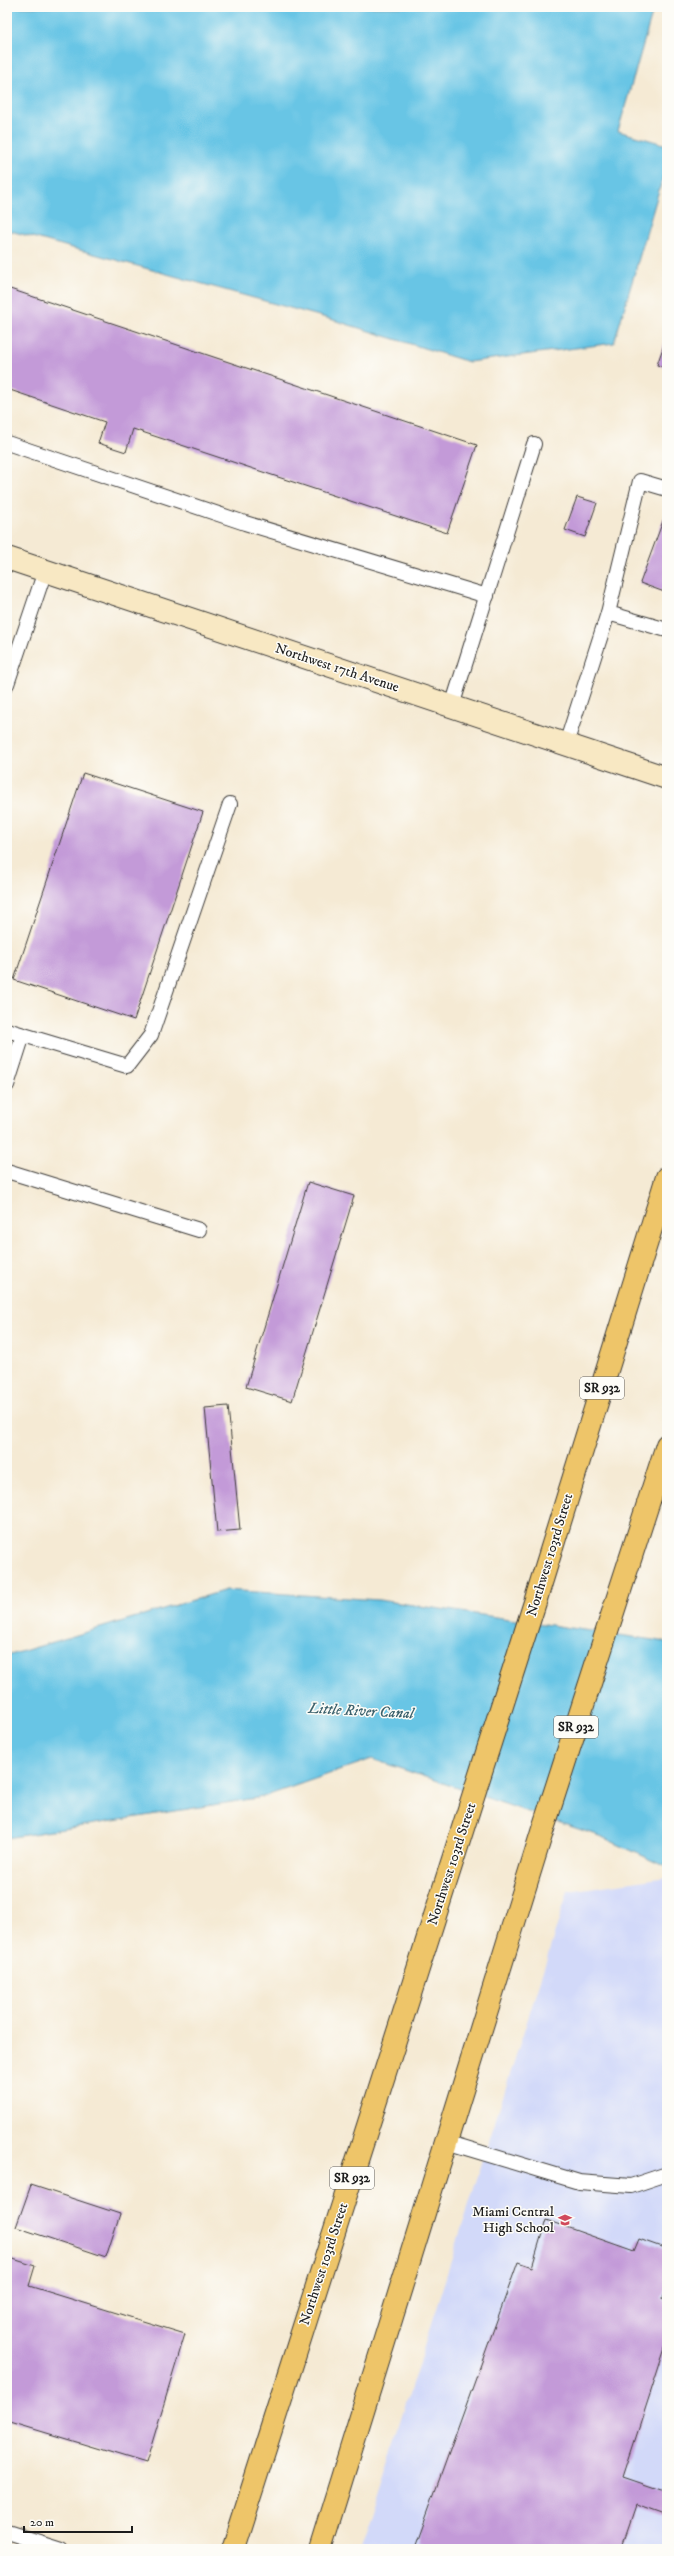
<svg xmlns="http://www.w3.org/2000/svg" width="674" height="2556" font-family="'IM FELL DW Pica',serif">
<style>
.built{fill:#d2d9f9}
.water{fill:#67c5e5;stroke:#427080}
.building{fill:#c39ad8}
.lines{fill:none;stroke-linecap:round;stroke-linejoin:round}
.service-casing{stroke:#3d3b38;stroke-width:16}
.secondary-casing{stroke:#3d3b38;stroke-width:24}
.primary-casing{stroke:#3d3b38;stroke-width:24}
.service{stroke:#fff;stroke-width:14}
.secondary{stroke:#f8e8c3;stroke-width:22}
.primary{stroke:#eec569;stroke-width:22}
.labels{text-anchor:middle;dominant-baseline:central;stroke-width:3;stroke-linejoin:round;paint-order:stroke}
.shield{fill:#fdfcf7;stroke:#605f5e;stroke-width:1}
.shield-label{font-size:13px;font-weight:bold;fill:#1c1c1c}
.street-label{font-size:14px;fill:#1c1c1c;stroke:#fdfcf7}
.poi-label{font-size:14px;fill:#1c1c1c;stroke:#fdfcf7;text-anchor:end}
.water-label{font-size:15px;font-style:italic;fill:#3a606c;stroke:#fdfcf7}
</style>
<rect width="100%" height="100%" fill="#fdfcf7"/>
<filter id="ink" filterUnits="userSpaceOnUse"><feTurbulence type="fractalNoise" baseFrequency=".025" numOctaves="2"/><feDisplacementMap in="SourceGraphic" scale="8" xChannelSelector="R" yChannelSelector="G"/><feConvolveMatrix kernelMatrix="1 2 1 2 8 2 1 2 1" color-interpolation-filters="sRGB"/></filter>
<filter id="wash" filterUnits="userSpaceOnUse"><feTurbulence type="fractalNoise" baseFrequency=".012" numOctaves="4" result="noise"/><feDisplacementMap in="SourceGraphic" scale="16" xChannelSelector="R" yChannelSelector="G"/><feGaussianBlur stdDeviation="0.9" result="paint"/><feColorMatrix in="noise" values="0 0 0 0 0 0 0 0 0 0 0 0 0 0 0 0 0 1.4 0 .05"/><feComposite in="paint" operator="in"/></filter>
<g filter="url(#wash)">
<rect width="100%" height="100%" fill="#f5ead4"/>
<polygon class="built" points="667,1877 667,2549 360,2549 568,1891"/>
<g class="water">
<polygon points="7,7 654,7 618,131 667,145 667,163 614,343 469,362 330,319 7,230"/>
<polygon points="226,1590 379,1600 667,1642 667,1867 602,1837 372,1759 263,1797 7,1838 7,1656"/>
</g>
<g id="blocks">
<g class="building">
<polygon points="7,288 477,445 447,533 133,429 126,452 98,443 105,422 7,389"/>
<polygon points="667,336 667,368 657,365"/>
<polygon points="577,497 597,503 585,537 565,530"/>
<polygon points="667,510 667,593 640,583"/>
<polygon points="83,773 203,812 134,1020 14,980"/>
<polygon points="308,1182 354,1196 292,1401 246,1387"/>
<polygon points="228,1406 240,1530 217,1532 205,1408"/>
<polygon points="31,2185 120,2214 106,2257 16,2227"/>
<polygon points="546,2220 634,2251 639,2239 667,2249 667,2283 662,2299 667,2303 667,2342 623,2477 667,2492 667,2516 636,2505 621,2549 431,2549 416,2544 518,2262 532,2267"/>
<polygon points="7,2257 35,2266 29,2286 185,2334 146,2463 7,2421"/>
</g>
</g>
</g>
<g filter="url(#ink)">
<use href="#blocks" fill-opacity="0" stroke="#3d3b38" stroke-width="1"/>
<g class="lines">
<g class="service-casing">
<g id="service">
<polyline points="7,443 245,523 487,596"/>
<polyline points="667,489 640,481 608,613 667,630"/>
<polyline points="7,684 45,571"/>
<polyline points="452,706 534,444"/>
<polyline points="566,744 608,613"/>
<polyline points="7,1030 127,1066 151,1035 230,804"/>
<polyline points="7,1085 23,1035"/>
<polyline points="7,1171 199,1230"/>
<polyline points="446,2142 579,2182 631,2186 667,2174"/>
<polyline points="7,2532 61,2549"/>
</g>
</g>
<g class="secondary-casing">
<polyline id="secondary" points="7,558 667,778"/>
</g>
<g class="primary-casing">
<g id="primary">
<polyline points="233,2549 536,1599 667,1177"/>
<polyline points="320,2549 542,1832 667,1445"/>
</g>
</g>
<use href="#service" class="service"/>
<use href="#secondary" class="secondary"/>
<use href="#primary" class="primary"/>
</g>
</g>
<defs>
<g id="school-bare" transform="scale(1.08)"><path d="M0-5L7-2L0 1L-7-2ZM-4 1L0 2.5L4 1V4Q0 6-4 4Z" fill="#d1495b" stroke="#fdfcf7" stroke-width="2.5" paint-order="stroke"/></g>
</defs>
<g fill-rule="evenodd">
<use href="#school-bare" x="565" y="2220"/>
</g>
<g class="labels">
<g class="shield">
<rect x="580" y="1377" width="44" height="22" rx="3"/>
<rect x="554" y="1716" width="44" height="22" rx="3"/>
<rect x="330" y="2167" width="44" height="22" rx="3"/>
</g>
<g class="shield-label">
<text x="602" y="1388">SR 932</text>
<text x="576" y="1727">SR 932</text>
<text x="352" y="2178">SR 932</text>
</g>
<g class="street-label">
<text transform="translate(337 668) rotate(18)">Northwest 17th Avenue</text>
<text transform="translate(550 1555) rotate(-73)">Northwest 103rd Street</text>
<text transform="translate(452 1864) rotate(-72)">Northwest 103rd Street</text>
<text transform="translate(324 2264) rotate(-72)">Northwest 103rd Street</text>
</g>
<g class="poi-label">
<text x="554" y="2212">Miami Central<tspan x="554" dy="16">High School</tspan></text>
</g>
<g class="water-label">
<text transform="translate(361 1711) rotate(3)">Little River Canal</text>
</g>
</g>
<rect width="674" height="2556" fill="none" stroke="#fdfcf7" stroke-width="24"/>
<path d="M24 2526v6h108v-6" fill="none" stroke="#1c1c1c" stroke-width="2"/>
<text x="30" y="2526" font-size="12" fill="#1c1c1c" stroke="#fdfcf7" stroke-width="3" paint-order="stroke">20 m</text>
</svg>
